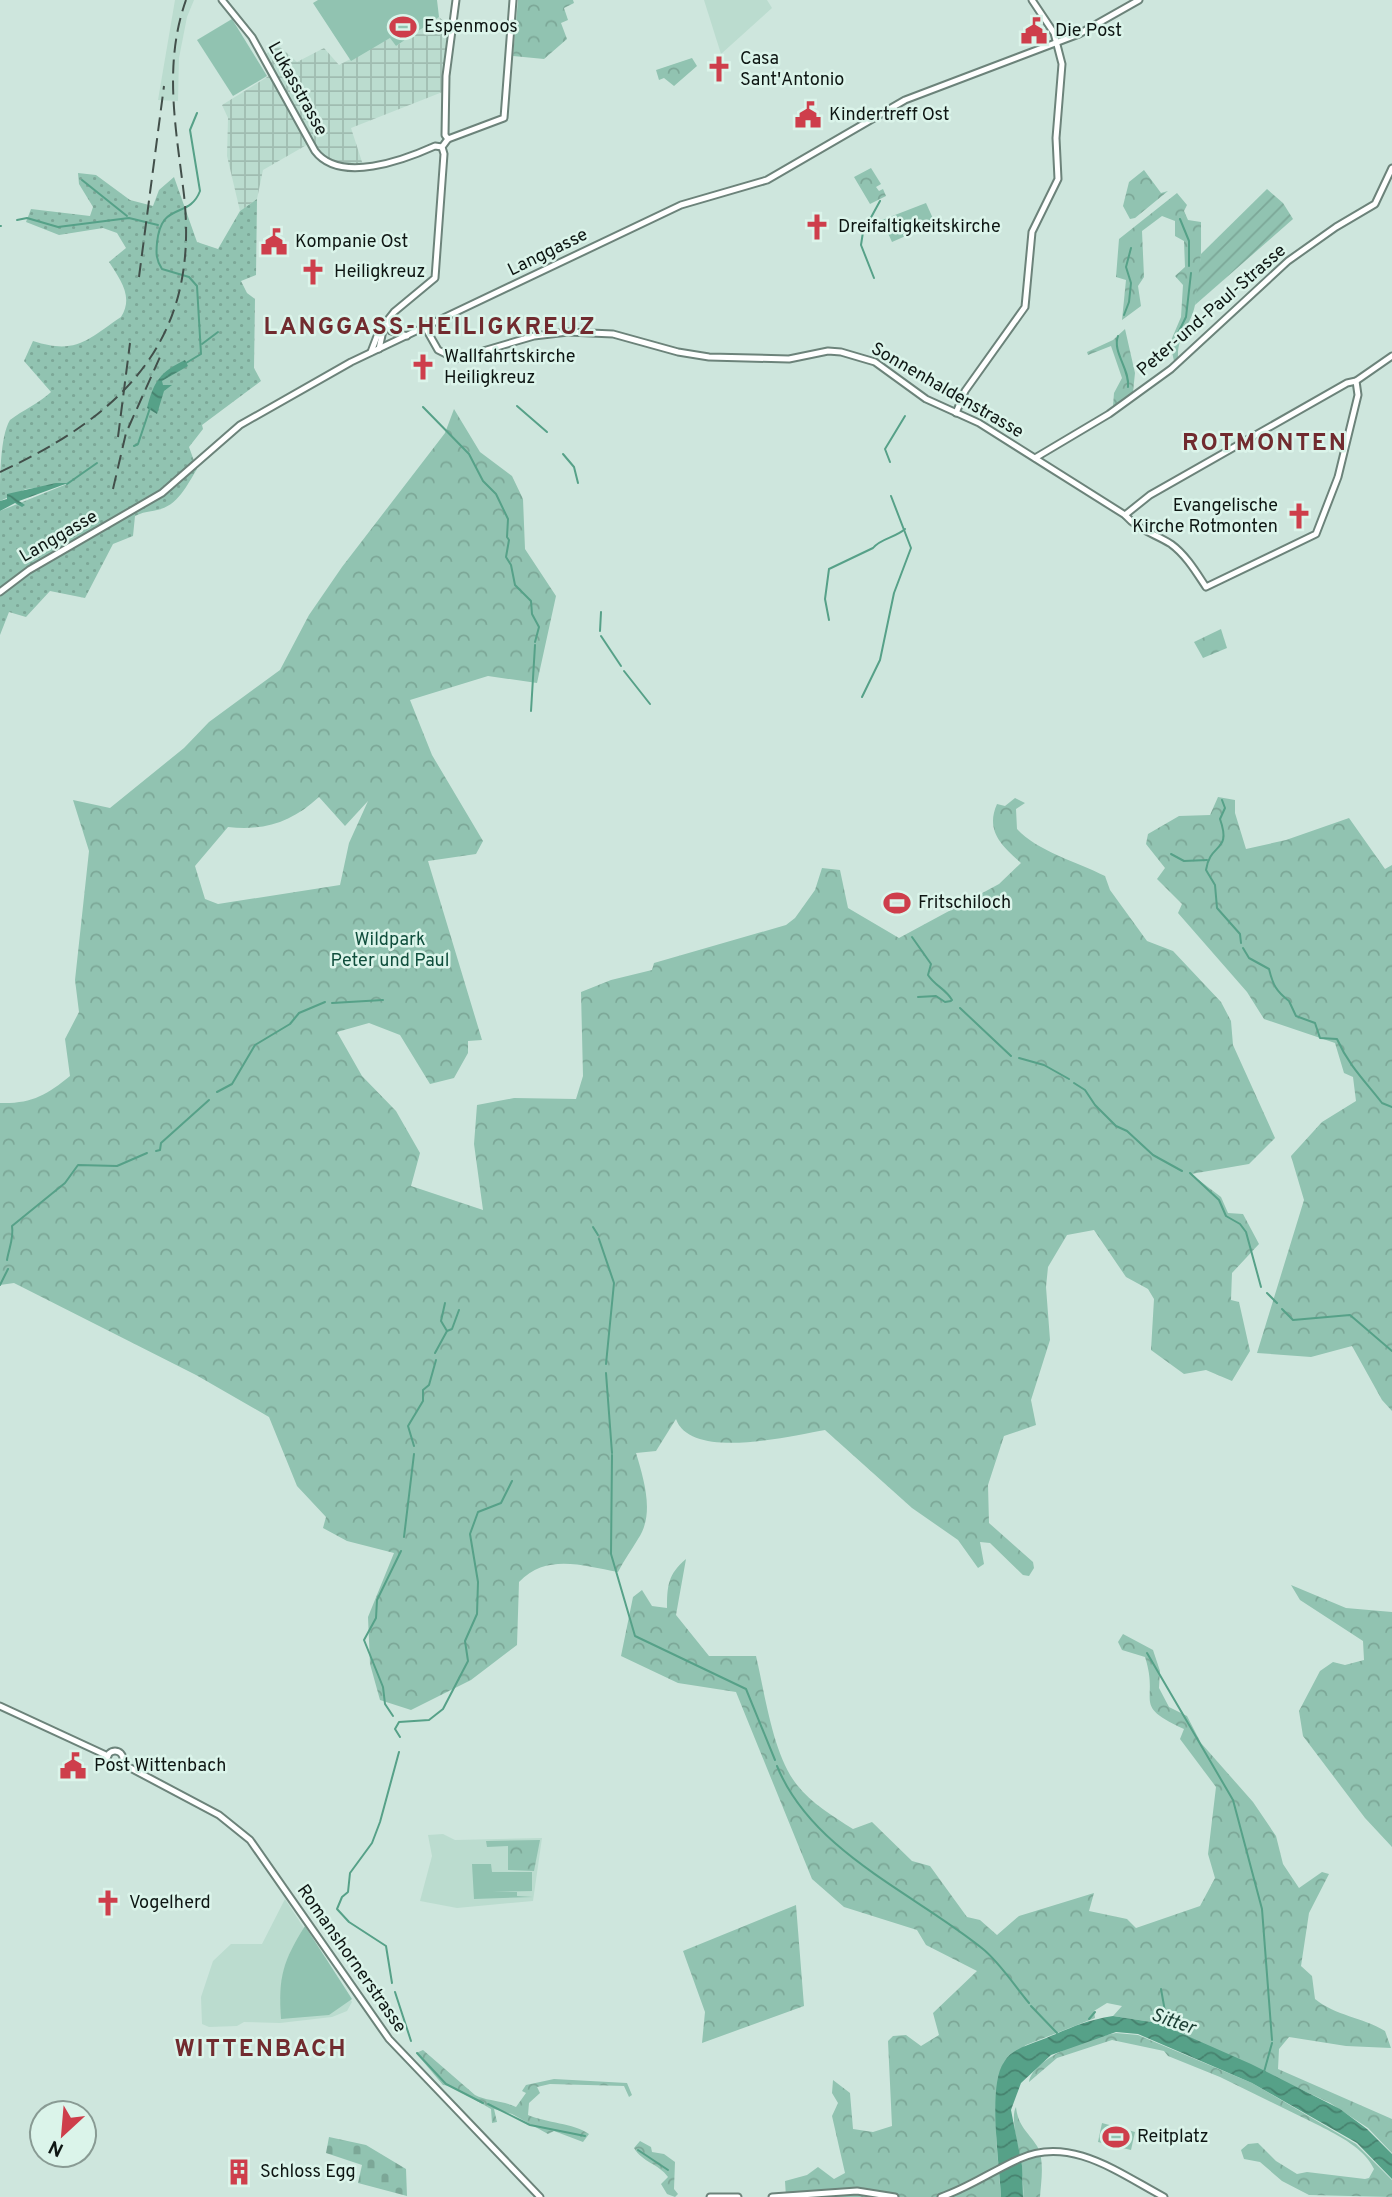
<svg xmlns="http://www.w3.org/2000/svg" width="1392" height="2197" font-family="Overpass,sans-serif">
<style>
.built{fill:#bbdccf}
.industrial{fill:url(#industrial-grid)}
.grass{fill:url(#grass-dots)}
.forest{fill:url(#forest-crowns);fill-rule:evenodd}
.cemetery{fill:url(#cemetery-stones)}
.garden{fill:url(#garden-furrows)}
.pitch{fill:#91c3b1}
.water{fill:url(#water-waves)}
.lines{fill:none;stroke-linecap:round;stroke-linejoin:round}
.stream{stroke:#56a188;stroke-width:2}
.secondary-casing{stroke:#6c837a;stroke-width:9}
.secondary{stroke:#fff;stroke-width:5}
.rail{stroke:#424f4a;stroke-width:2;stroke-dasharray:14 7;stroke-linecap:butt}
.labels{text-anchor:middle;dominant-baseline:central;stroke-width:5;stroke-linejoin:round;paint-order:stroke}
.poi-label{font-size:18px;fill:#0e1613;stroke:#dbf4ea;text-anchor:start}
.street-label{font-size:18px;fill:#0e1613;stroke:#dbf4ea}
.park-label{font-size:18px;fill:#0f4e3c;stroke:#dbf4ea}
.water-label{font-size:19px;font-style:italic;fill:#193c31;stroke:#dbf4ea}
.district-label{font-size:24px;font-weight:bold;letter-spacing:2px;fill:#712b2f;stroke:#dbf4ea}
</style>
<defs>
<pattern id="industrial-grid" width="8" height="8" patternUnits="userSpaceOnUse" patternTransform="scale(1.75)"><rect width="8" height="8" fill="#bbdccf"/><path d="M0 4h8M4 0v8" fill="none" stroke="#a0bcb1"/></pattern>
<pattern id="grass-dots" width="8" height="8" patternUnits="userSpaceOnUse" patternTransform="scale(1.75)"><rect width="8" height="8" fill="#91c3b1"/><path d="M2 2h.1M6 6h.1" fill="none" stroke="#7ca797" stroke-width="1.8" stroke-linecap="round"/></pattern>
<pattern id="forest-crowns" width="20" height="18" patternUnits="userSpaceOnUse" patternTransform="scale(1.75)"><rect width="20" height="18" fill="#91c3b1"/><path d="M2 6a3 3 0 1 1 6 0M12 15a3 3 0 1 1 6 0" fill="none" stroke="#7ca797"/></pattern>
<pattern id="cemetery-stones" width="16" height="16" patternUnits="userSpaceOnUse" patternTransform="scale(1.75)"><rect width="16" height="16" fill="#91c3b1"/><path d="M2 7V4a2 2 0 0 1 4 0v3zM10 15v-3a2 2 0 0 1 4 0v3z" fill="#7ca797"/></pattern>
<pattern id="garden-furrows" width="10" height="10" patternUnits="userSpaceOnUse" patternTransform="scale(1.75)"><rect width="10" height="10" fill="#91c3b1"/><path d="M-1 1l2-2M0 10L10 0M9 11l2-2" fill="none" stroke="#7ca797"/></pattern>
<pattern id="water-waves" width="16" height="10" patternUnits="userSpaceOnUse" patternTransform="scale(1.75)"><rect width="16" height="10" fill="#56a188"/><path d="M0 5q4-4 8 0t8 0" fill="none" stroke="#46826e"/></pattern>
</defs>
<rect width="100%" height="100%" fill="#cee6dd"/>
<g class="built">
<polygon points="175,0 194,0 187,17 179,58 178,101 158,100"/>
<polygon points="704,0 767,0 772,8 721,54"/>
<polygon points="443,1834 455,1840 542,1838 533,1901 457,1908 420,1901 432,1856 428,1835"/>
<polygon points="285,1899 352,2002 347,2011 332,2017 280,2023 244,2022 237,2026 209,2027 202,2024 201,1997 213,1961 231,1944 262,1944"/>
</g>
<polygon class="industrial" points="439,17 454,30 445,91 351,128 363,165 328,164 310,143 263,170 257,199 240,211 227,156 228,118 222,105 272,74 262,56 279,46 297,62 324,48 339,65 390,38 396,46"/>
<path class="grass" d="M78,173L96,175L130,200L153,206L159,190L174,177L197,242L218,249L240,211L257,199L256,275L241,281L247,293L255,299L254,368L261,381L202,425L203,429L189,447L197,469C187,485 178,506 157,510C148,512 143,512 135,516L133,536L113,544L85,598L50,591L26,617L9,612L0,635V511L67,484L26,489L0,501C0,479 0,436 10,420C23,410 38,404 51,392L24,361L33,341C76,355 87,340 121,317C134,297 120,279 109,262L126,248L117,233L103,228L59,235L26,222L31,209L90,216L93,207L79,184Z"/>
<g class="forest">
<polygon points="518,0 573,0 574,3 564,8 568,20 561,23 567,39 544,59 513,56"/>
<polygon points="692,58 697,66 674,86 664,78 659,80 656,70"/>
<polygon points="871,168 881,184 876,187 879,191 883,189 886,196 870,204 854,177"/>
<polygon points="1144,170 1161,193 1168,191 1135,218 1130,219 1123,206 1129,182"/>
<path d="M1177,193L1187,205L1184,211L1188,220L1201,222C1201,249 1202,278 1195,305C1191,325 1177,336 1178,357L1174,361L1170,343L1181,317L1183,285L1175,276L1185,267L1184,241L1175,236V221L1162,216L1142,231L1144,277L1138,286L1141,306L1122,320L1126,280L1116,277L1119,239Z"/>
<polygon points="1125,329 1135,373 1133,392 1113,406 1114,393 1122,378 1111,346 1088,355 1087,352 1113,340"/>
<path d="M454,409L480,452L512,476L523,499L525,549L556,596L537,683L488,676L410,700L432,755L483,841L476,854L428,861L482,1040L468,1041V1053L454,1078L430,1084L400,1035L369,1023L337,1032L362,1076L396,1111L420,1153L411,1186L483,1210L474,1144L477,1105L514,1098L576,1099L583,1076L581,992L611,980L652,970L654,963L786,925L795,918L815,890L822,868L840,870L848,908L899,938L999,884L1021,863C1002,846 985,831 997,804L1005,806L1015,798L1025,803L1016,809L1017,829C1037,851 1077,862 1105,876L1110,890L1147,941L1173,951L1221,1002L1231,1021L1233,1045L1275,1138L1249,1164L1191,1174L1221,1197L1228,1213L1243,1214L1259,1244L1232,1273L1231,1300L1239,1302L1250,1351L1232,1381L1206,1370L1184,1374L1151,1350L1154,1299L1148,1289L1126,1277L1094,1230L1067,1235L1048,1267L1046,1287L1050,1340L1031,1400L1036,1425L1004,1436L988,1485L989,1523L1033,1562L1034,1568L1029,1576L1023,1575L990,1543L980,1542L984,1564L978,1568L958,1540L912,1508L825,1430C790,1436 691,1461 676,1419L656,1451L636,1453C644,1480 655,1514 638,1539C631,1551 624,1560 618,1572C583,1566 547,1553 519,1582L517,1645L471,1680L411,1710L380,1700L370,1664L368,1617L394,1553L347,1541L323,1528L326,1517L297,1486L269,1417L196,1375L14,1283L0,1285V1103C31,1104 47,1095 70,1076L65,1039L79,1012L75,980L89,851L73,800L110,808L184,748L209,722L280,670L309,615L342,567L445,433ZM319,797L345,826L368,801L349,843L340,885L218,904L205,899L195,866L228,827C265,831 292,822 319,797Z"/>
<polygon points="1221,629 1227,648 1203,658 1194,642"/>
<polygon points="1218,797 1235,800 1235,813 1246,849 1286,840 1349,818 1385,869 1392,865 1392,1411 1382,1400 1352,1346 1311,1357 1257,1353 1304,1200 1291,1156 1322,1122 1356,1101 1353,1077 1344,1073 1335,1043 1264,1019 1247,992 1178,913 1182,904 1157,879 1165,868 1146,844 1148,834 1179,816 1210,815"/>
<path d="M686,1559L676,1615L709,1656H756C765,1694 773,1755 797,1785C811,1803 834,1817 853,1829L872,1822L912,1861L930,1866L967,1917L980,1920L997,1935L1019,1916L1094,1893L1089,1911L1127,1919L1136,1928L1200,1906L1215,1878L1208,1854L1216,1787L1180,1739L1184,1729C1130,1704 1160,1703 1145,1657L1122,1650L1118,1642L1123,1634L1153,1650L1160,1671L1159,1688L1169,1707L1187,1716L1201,1743L1253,1802L1276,1836L1283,1864L1299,1888L1322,1872L1329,1874L1309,1913L1301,1966L1312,1976L1315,1999C1336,2016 1362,2017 1385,2031L1391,2048L1346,2046L1289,2037L1279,2049L1278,2069L1392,2119V2153L1368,2128L1330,2103L1158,2023L1113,2016L1122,2006L1107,2003L1094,2011L1095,2018L1026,2045L1004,2062L998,2079L996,2137L1001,2197H786L785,2181L807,2175L818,2167L834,2179L845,2173L832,2116L838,2103L832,2093L833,2080L850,2093L853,2129L873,2132L892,2126L888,2041L893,2036L906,2035L921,2046L939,2035L933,2013L977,1971L926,1945L917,1930L844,1907L812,1879L736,1692L678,1683L621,1656L633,1597L642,1590L652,1606L667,1608C667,1586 668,1574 686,1559Z"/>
<polygon points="1291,1585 1346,1608 1392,1612 1392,1847 1365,1818 1303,1736 1299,1711 1320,1671 1333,1662 1345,1665 1364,1660 1363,1641 1300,1600"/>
<polygon points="540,1840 534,1871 508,1870 508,1846 487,1847 486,1841"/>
<polygon points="796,1905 804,2006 702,2043 705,2012 683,1951"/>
<path d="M1116,2033L1138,2035L1252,2083L1356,2144L1392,2180V2197L1309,2195L1282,2181L1260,2162L1244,2159L1241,2150L1248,2144L1258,2143L1276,2161L1297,2174L1307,2172L1365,2179L1369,2178L1374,2169C1364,2148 1339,2136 1320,2126L1220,2077L1168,2056L1164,2051L1112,2040L1057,2058L1029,2082C1034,2056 1092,2037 1116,2033Z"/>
<path d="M423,2050L475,2095C486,2101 501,2100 516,2107L526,2093L522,2091L526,2085L554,2079L627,2083L632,2095L629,2097L624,2086L550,2084L537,2087L540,2093L529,2103L528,2115C547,2123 573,2123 589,2134L583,2142L554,2131L548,2134L512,2114L494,2109L497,2122L492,2123L491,2109L451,2086L443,2085L416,2053Z"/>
<path d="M1016,2107C1018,2126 1028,2132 1037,2146C1045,2160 1041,2182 1040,2197H1023C1026,2175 1008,2119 1016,2107Z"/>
<path d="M640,2141L651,2147L652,2152L664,2154L675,2162L674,2189L678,2194L675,2197L667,2194L661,2184L668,2177C659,2164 642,2162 634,2148Z"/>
</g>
<polygon class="cemetery" points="329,2137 366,2145 406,2169 407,2196 358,2183 362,2165 326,2153"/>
<polygon class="garden" points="1267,189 1283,203 1293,219 1195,305 1201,254"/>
<g class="pitch">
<polygon points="318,0 437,0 439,17 396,46 390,38 351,61 313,3"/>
<polygon points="232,19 267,76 233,96 197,40"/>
<polygon points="926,203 935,223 892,242 882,220"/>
<polygon points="472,1864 491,1864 492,1872 532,1872 532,1891 492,1892 517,1892 517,1896 533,1897 474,1899"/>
<path d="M305,1926L352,1999L329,2015L281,2019C278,1977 283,1961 305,1926Z"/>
<polygon points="1102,2123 1135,2132 1131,2150 1098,2142"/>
</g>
<g class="water">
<path d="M185,360L188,366L162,381L163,385H172L164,391L157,414L147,408C154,381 160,372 185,360Z"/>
<polygon points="56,483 68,483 19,501 25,505 22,507 15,503 0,511 0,501 7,499 7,494"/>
<path d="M1113,2016L1158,2023L1251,2064L1340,2109L1367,2129L1392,2154V2179L1357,2143L1252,2083L1138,2034L1116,2032L1051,2055L1021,2083L1011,2110L1022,2166L1023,2197H1001C1000,2167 987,2086 1004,2062C1012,2049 1028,2045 1041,2040C1069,2029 1082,2021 1113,2016Z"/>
</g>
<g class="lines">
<g class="stream">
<polyline points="82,180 127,216"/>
<polyline points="1180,219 1189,241 1189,266"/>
<polyline points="17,220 27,218 58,227 129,218 158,225"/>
<polyline points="0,226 1,226"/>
<polyline points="874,278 861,245 863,232 880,201"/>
<polyline points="1124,315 1129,302 1131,283 1126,267 1131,248"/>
<polyline points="1177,335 1186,317 1191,273"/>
<path d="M1118,336C1112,352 1130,369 1128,387"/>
<polyline points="202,344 218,332"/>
<path d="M186,363L201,354L197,286L189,277L162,269C156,260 156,253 157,243C161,200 189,220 200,191L190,130L197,113"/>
<polyline points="517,406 547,432"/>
<polyline points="423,407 469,454 483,481 496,494 508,519 507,537 509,540 506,557 511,565 515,585 531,601 532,614 539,627 535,642"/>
<polyline points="134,446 138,444 150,408"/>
<polyline points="563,454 574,467 578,483"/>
<polyline points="890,462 885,449 905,416"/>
<polyline points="67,484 97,463"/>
<path d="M829,620L825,599L829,569L873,548C881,538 895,538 905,529"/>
<polyline points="600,631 601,612"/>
<polyline points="601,636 621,666"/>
<polyline points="624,671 650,704"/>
<polyline points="862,697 880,660 894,593 911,548 891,496"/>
<polyline points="531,711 535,645"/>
<path d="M1222,800L1225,808L1220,819C1232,853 1210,842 1206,870L1215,885L1217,908L1240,934L1241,943"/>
<polyline points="1171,854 1184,861 1207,860"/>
<path d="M912,937L931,964L928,975C935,986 946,989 952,1000"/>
<path d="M1243,948L1249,958L1269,969C1273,985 1276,991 1289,1001L1296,1016L1315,1023L1320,1038L1337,1039C1349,1066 1365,1081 1382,1103L1392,1107"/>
<polyline points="918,997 936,996 945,1002 951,1001"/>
<polyline points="332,1003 383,1000"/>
<polyline points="960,1008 1011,1056"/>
<polyline points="1019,1058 1044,1065 1069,1079"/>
<polyline points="1074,1083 1085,1090 1095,1105 1116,1126 1127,1131 1153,1155 1182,1171"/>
<polyline points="217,1092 232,1084 255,1045 290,1024 299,1013 325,1002"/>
<polyline points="156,1151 160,1150 161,1143 209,1100"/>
<polyline points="1190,1173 1219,1200 1226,1216 1240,1224 1246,1232 1261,1287"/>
<polyline points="593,1227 598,1235"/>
<polyline points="599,1239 614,1283 606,1364"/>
<path d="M7,1260C9,1248 14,1238 12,1226L65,1183L78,1165L117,1166L147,1153"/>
<polyline points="0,1285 8,1269"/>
<polyline points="1267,1293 1277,1303"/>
<polyline points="445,1303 441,1321 447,1331"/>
<polyline points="1282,1309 1293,1320 1350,1315 1392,1351"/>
<polyline points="435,1353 447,1331 452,1329 459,1310"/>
<polyline points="606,1373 612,1453"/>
<polyline points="414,1446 408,1426 423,1401 423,1390 429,1385 436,1360"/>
<polyline points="612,1455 611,1554 635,1636 746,1689 775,1760"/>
<polyline points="404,1537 414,1454"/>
<polyline points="1147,1653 1233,1800 1262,1909 1272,2040"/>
<polyline points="393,1716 385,1704 383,1687 364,1640 376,1618 377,1600 401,1551"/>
<polyline points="400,1737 395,1729 399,1722 429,1720 443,1709 468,1661 465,1641 477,1614 478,1582 470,1534 478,1512 501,1503 512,1481"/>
<path d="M777,1766C812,1852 914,1893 983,1949C1000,1963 1014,1985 1029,2003"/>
<polyline points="392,1983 386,1946 349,1922 337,1909 342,1897 348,1892 350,1873 372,1843 380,1822 399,1752"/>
<polyline points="1161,1989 1168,2028"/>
<polyline points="395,1992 411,2041"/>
<polyline points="1031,2006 1057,2033"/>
<polyline points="1089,2019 1095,2012"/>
<polyline points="417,2053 446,2084 483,2103"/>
<polyline points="1264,2072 1272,2043"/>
<polyline points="488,2104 530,2125 585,2136"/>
<polyline points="638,2150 668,2170"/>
</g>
<g class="secondary-casing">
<g id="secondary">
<path d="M222,0L252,37L315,151C340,184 404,160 435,146L442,147"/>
<polyline points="448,139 504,118 513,0"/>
<polyline points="448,139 445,135 446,76 456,0"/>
<polyline points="387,321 391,331 407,336"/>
<path d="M425,327L438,350L456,359L534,336L568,332L613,334L678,352L709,357L789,359L828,351L841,352L875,362L926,399L979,423L1125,515C1138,530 1155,534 1171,544C1186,555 1196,572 1206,587L1316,534L1338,477L1358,395L1356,381"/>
<polyline points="379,349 384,326"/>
<polyline points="371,352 379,331 394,312 435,278 444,154 442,147 448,139"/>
<polyline points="956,413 965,391 1025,307 1032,232 1058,179 1056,138 1062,64 1054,33 1032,0"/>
<polyline points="1035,458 1109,414 1171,369 1288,261 1336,227 1375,204 1392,168"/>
<polyline points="1125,515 1150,495 1347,383 1356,381 1392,356"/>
<polyline points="0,592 29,570 162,493 240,425 351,362 681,205 767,180 905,100 1079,34 1139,0"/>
<polyline points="0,1706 108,1756"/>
<circle cx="115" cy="1759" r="8"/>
<polyline points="121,1763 219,1815 250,1840 389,2039 540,2197"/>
<polyline points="710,2197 738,2197"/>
<polyline points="772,2197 857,2191 895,2197"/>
<path d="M941,2197C968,2188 992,2171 1019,2159C1070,2135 1119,2173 1164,2197"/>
</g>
</g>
<use href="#secondary" class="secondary"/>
<g class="rail">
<polyline points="139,277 164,86"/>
<polyline points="118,437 130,343"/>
<path d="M0,472C123,415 200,340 184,195C176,128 163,65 186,0"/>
<polyline points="113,489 126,433 160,357"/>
</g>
</g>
<defs>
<g id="stadium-bare" transform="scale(2.1)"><path d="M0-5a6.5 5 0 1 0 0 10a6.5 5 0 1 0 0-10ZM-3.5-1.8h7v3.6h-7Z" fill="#ce3e4b" stroke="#dbf4ea" stroke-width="2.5" paint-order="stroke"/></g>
<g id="civic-bare" transform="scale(2.1)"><path d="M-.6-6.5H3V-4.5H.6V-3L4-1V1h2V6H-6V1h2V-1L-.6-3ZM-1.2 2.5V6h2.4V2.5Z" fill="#ce3e4b" stroke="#dbf4ea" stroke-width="2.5" paint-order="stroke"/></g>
<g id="church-bare" transform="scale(2.1)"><path d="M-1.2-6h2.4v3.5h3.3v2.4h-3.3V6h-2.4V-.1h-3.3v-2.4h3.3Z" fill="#ce3e4b" stroke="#dbf4ea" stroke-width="2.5" paint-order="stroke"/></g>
<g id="building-bare" transform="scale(2.1)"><path d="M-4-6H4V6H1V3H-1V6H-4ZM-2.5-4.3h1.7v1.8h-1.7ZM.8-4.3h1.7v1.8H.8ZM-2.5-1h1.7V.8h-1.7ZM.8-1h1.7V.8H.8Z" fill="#ce3e4b" stroke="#dbf4ea" stroke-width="2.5" paint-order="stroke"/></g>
</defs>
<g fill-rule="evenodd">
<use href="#stadium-bare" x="403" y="27"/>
<use href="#civic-bare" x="1034" y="31"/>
<use href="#church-bare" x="719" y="69"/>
<use href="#civic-bare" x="808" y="115"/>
<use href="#church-bare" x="817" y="227"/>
<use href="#civic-bare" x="274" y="242"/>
<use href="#church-bare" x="313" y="272"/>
<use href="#church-bare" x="423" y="367"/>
<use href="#church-bare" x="1299" y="516"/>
<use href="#stadium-bare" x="897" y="903"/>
<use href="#civic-bare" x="73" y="1766"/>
<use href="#church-bare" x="108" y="1903"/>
<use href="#stadium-bare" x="1116" y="2137"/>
<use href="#building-bare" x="239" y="2172"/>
</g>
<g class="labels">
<g class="poi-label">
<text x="424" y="27">Espenmoos</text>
<text x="1055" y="31">Die Post</text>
<text x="740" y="59">Casa<tspan x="740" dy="21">Sant'Antonio</tspan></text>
<text x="829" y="115">Kindertreff Ost</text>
<text x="838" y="227">Dreifaltigkeitskirche</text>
<text x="295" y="242">Kompanie Ost</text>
<text x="334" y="272">Heiligkreuz</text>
<text x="444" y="357">Wallfahrtskirche<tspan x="444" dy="21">Heiligkreuz</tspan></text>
<text x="1278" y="506" text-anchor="end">Evangelische<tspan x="1278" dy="21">Kirche Rotmonten</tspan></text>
<text x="918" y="903">Fritschiloch</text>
<text x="94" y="1766">Post Wittenbach</text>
<text x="129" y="1903">Vogelherd</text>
<text x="1137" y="2137">Reitplatz</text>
<text x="260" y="2172">Schloss Egg</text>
</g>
<g class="street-label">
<text transform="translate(297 89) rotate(61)">Lukasstrasse</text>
<text transform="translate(548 253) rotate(-26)">Langgasse</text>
<text transform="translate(1212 311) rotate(-41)">Peter-und-Paul-Strasse</text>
<text transform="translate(947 391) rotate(30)">Sonnenhaldenstrasse</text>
<text transform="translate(59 537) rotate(-30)">Langgasse</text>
<text transform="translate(351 1959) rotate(55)">Romanshornerstrasse</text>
</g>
<g class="park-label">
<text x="390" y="940">Wildpark<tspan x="390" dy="21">Peter und Paul</tspan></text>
</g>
<g class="water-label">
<text transform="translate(1173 2022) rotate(19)">Sitter</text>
</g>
<g class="district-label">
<text x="430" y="328">LANGGASS-HEILIGKREUZ</text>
<text x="1265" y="444">ROTMONTEN</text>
<text x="261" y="2050">WITTENBACH</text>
</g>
</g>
<g transform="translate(63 2134) rotate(206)"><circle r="33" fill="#dbf4ea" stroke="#899b94" stroke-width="2"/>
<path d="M0-5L12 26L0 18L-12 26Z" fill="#ce3e4b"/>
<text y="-10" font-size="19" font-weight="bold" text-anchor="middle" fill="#0e1613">N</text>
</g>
</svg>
